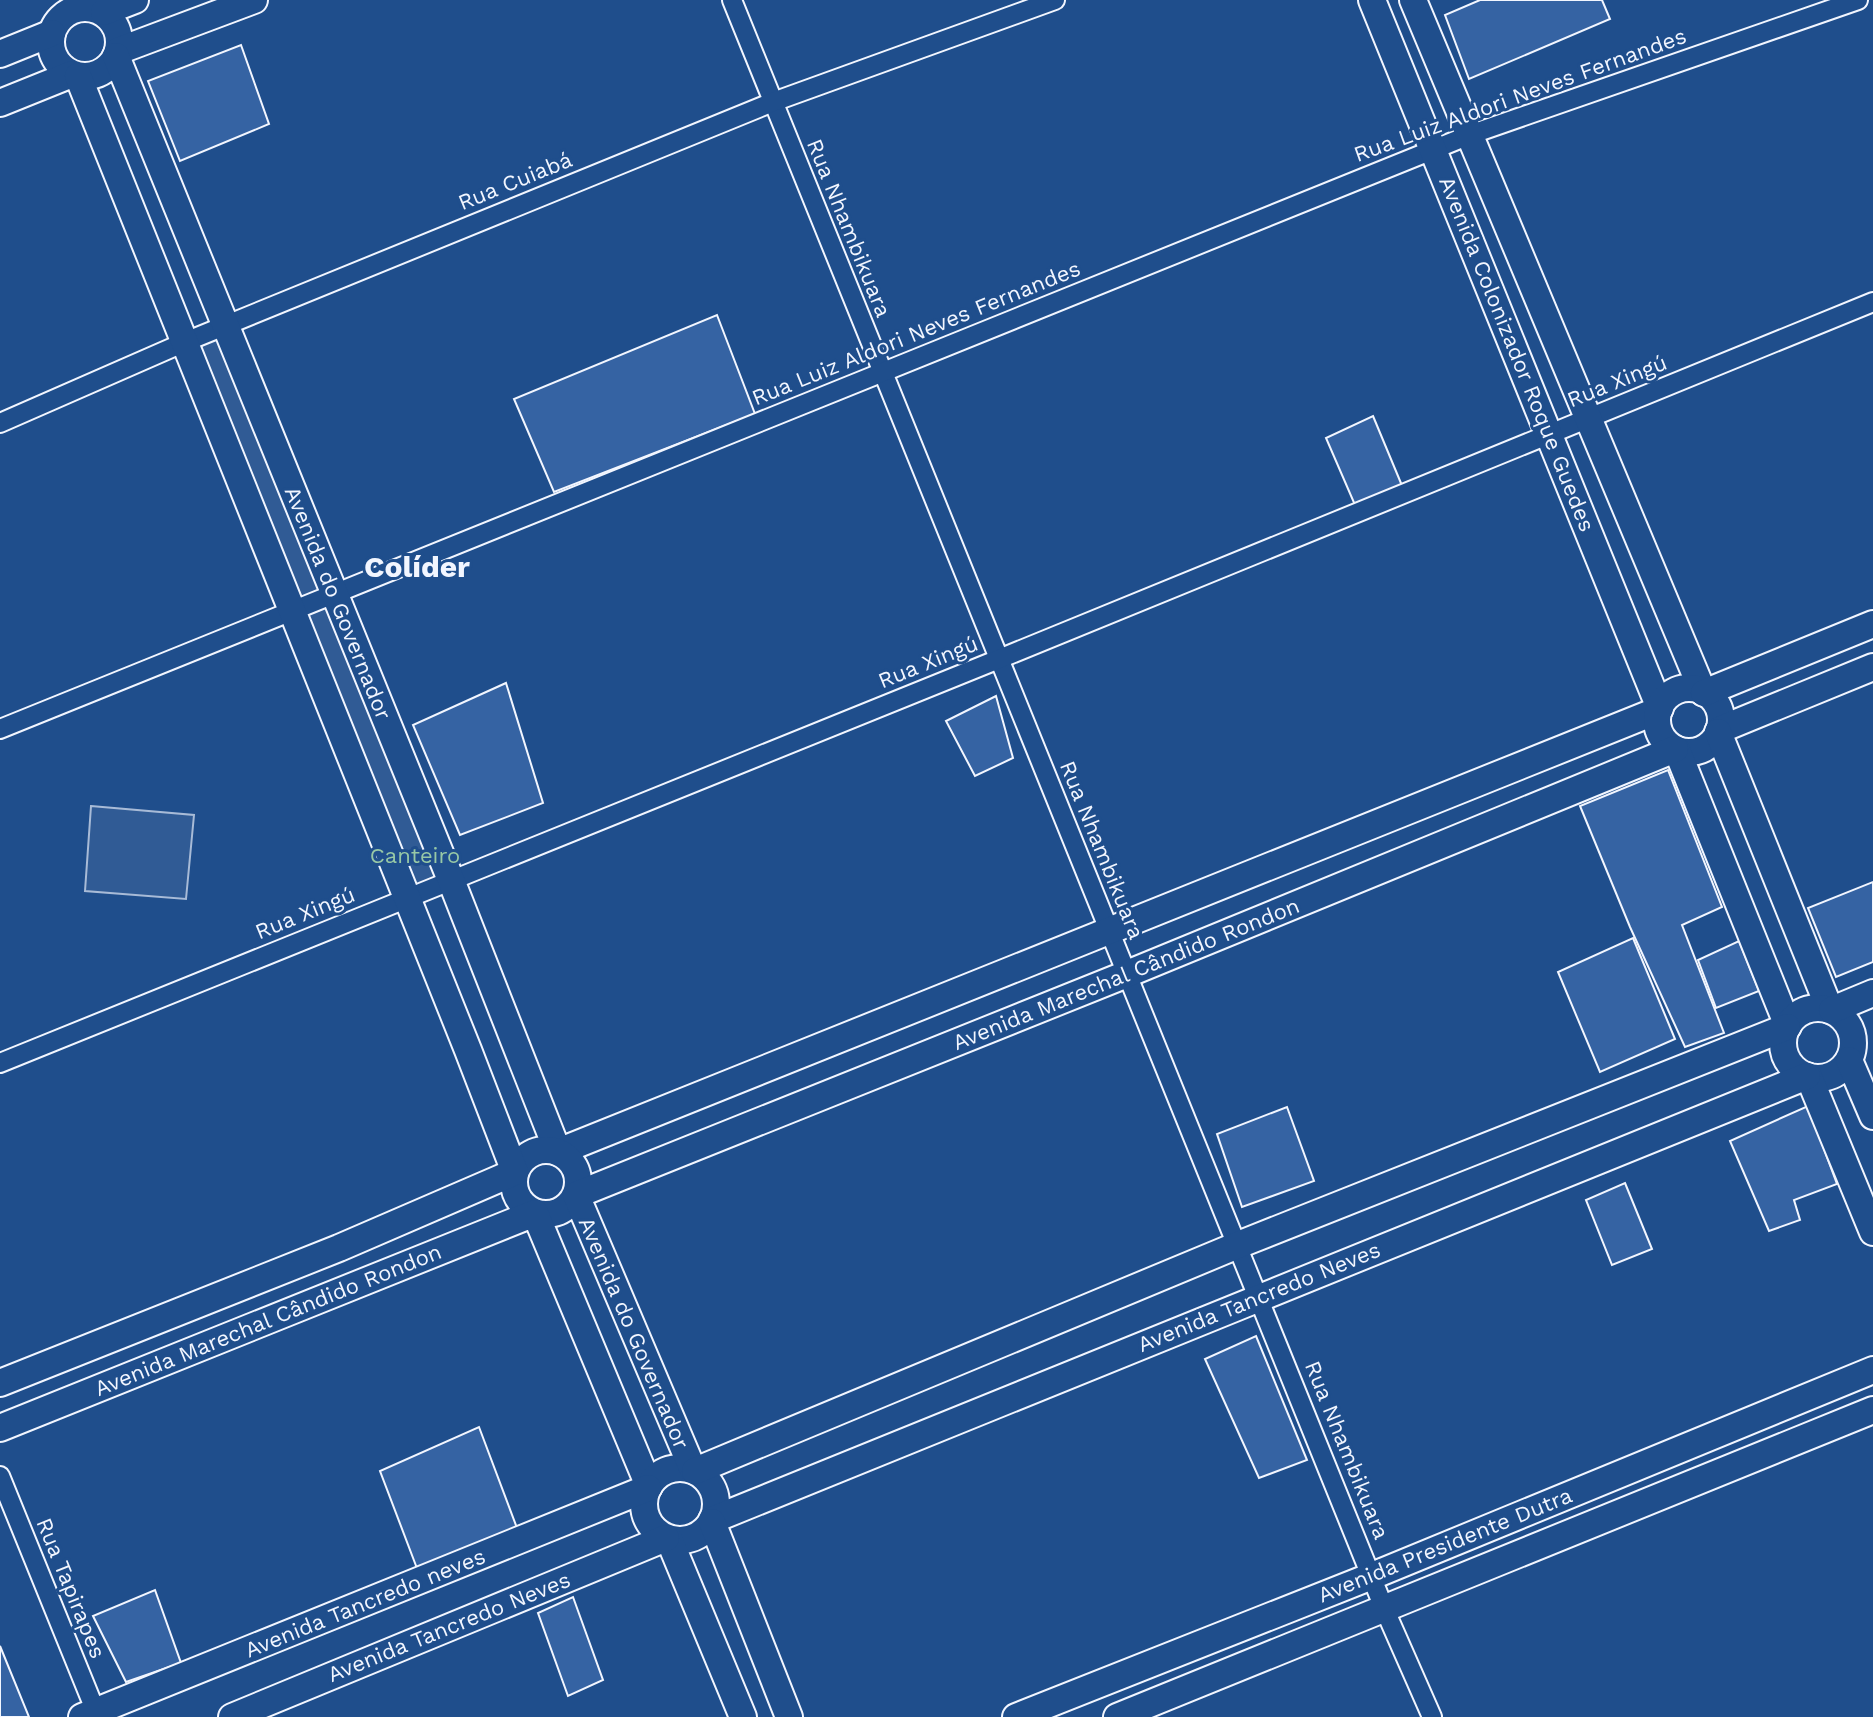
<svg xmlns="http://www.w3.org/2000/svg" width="1873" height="1717" font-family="'Work Sans',sans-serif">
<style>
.built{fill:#305b95;stroke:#a8bbd7;stroke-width:2}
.building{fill:#3563a3;stroke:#f2f6ff;stroke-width:2}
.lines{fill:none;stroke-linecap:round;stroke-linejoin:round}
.street-casing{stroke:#f2f6ff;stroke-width:22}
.secondary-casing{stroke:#f2f6ff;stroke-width:30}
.street{stroke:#1f4e8c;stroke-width:18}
.secondary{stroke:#1f4e8c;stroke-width:26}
.labels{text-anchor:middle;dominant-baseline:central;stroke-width:6;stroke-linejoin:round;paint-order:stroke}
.street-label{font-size:22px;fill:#f2f6ff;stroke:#1f4e8c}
.park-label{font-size:22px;fill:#97c8a6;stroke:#1f4e8c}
.district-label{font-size:30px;font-weight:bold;fill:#f2f6ff;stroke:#1f4e8c}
</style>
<rect width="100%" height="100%" fill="#1f4e8c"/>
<g class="built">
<polygon points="224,326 332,590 292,606 185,342"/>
<polygon points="335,595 450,880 406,896 292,611"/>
<polygon points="91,806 194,815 186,899 85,891"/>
</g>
<g class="building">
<polygon points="1480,0 1602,0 1610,19 1469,79 1445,15"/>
<polygon points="241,45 269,124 180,161 148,81"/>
<polygon points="717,315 755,414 554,492 514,399"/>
<polygon points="1373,416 1403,488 1355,505 1326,438"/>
<polygon points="506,683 543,803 460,835 413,725"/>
<polygon points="996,696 1013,758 975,776 946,721"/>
<polygon points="1668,770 1722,907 1682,925 1724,1033 1685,1047 1630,927 1580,806"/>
<polygon points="1873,882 1873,962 1836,977 1808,908"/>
<polygon points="1633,938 1675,1039 1600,1072 1558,972"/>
<polygon points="1739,941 1759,991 1716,1008 1698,960"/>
<polygon points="1808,1106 1837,1184 1794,1200 1800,1220 1769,1231 1730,1141"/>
<polygon points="1287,1107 1314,1181 1242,1207 1217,1134"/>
<polygon points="1625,1183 1652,1249 1612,1265 1586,1200"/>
<polygon points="1256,1336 1307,1460 1259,1478 1205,1359"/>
<polygon points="479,1427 517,1528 418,1571 380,1471"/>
<polygon points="155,1590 181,1663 126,1682 93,1616"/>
<polygon points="573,1597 603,1680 568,1696 538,1613"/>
<polygon points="0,1646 29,1717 0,1717"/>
</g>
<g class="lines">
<g class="street-casing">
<g id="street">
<polyline points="732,0 1384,1608 1432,1717"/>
<polyline points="0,423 185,342 773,102 1055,0"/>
<polyline points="0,729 1472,134 1858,0"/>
<polyline points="0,1063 999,659 1873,302"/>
<polyline points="0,1476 98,1717"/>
</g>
</g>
<g class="secondary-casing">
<g id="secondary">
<polyline points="1372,0 1660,708"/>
<polyline points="1413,0 1703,692"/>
<circle cx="85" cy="42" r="34"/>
<polyline points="104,12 135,0"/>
<polyline points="118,51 254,0"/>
<polyline points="0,54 52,33"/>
<polyline points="116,56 451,880 558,1152 1659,710"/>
<polyline points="0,103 72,74"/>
<circle cx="1689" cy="720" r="32"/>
<polyline points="1704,693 1873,624"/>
<polyline points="1719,730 1873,667"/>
<polyline points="1718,732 1830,1010"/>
<polyline points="1677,750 1788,1026"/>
<circle cx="1818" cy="1043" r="35"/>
<polyline points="1832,1010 1873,993"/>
<polyline points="1849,1060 1873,1116"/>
<polyline points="1809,1077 1873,1232"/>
<circle cx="546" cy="1182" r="32"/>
<polyline points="0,1383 339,1248 515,1172 468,1050 78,76"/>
<polyline points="0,1428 535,1213 649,1486"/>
<circle cx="680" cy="1504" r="36"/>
<polyline points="693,1470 576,1195 1127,974 1675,749"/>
<polyline points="695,1471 1238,1245 1787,1027"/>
<polyline points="712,1520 1807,1076"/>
<polyline points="712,1522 789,1717"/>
<polyline points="669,1539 743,1717"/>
<polyline points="82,1717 648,1488"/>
<polyline points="232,1717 666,1538"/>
<polyline points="1016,1717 1372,1576 1873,1370"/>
<polyline points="1117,1717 1873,1410"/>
</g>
</g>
<use href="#street" class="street"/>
<use href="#secondary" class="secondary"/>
</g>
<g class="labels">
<g class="street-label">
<text transform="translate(1520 95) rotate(-20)">Rua Luiz Aldori Neves Fernandes</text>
<text transform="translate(515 181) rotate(-22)">Rua Cuiabá</text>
<text transform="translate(849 228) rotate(68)">Rua Nhambikuara</text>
<text transform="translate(916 333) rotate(-22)">Rua Luiz Aldori Neves Fernandes</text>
<text transform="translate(1517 354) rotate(68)">Avenida Colonizador Roque Guedes</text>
<text transform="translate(1617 381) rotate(-22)">Rua Xingú</text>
<text transform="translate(338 603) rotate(68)">Avenida do Governador</text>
<text transform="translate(928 662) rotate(-22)">Rua Xingú</text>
<text transform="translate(1102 850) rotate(68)">Rua Nhambikuara</text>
<text transform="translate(305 913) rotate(-22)">Rua Xingú</text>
<text transform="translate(1126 974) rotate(-22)">Avenida Marechal Cândido Rondon</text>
<text transform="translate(1259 1297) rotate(-22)">Avenida Tancredo Neves</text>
<text transform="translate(268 1320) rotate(-22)">Avenida Marechal Cândido Rondon</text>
<text transform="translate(634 1333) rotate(67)">Avenida do Governador</text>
<text transform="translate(1347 1450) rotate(68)">Rua Nhambikuara</text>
<text transform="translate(1445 1545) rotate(-22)">Avenida Presidente Dutra</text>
<text transform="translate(71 1588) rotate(68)">Rua Tapirapes</text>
<text transform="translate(365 1603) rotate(-22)">Avenida Tancredo neves</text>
<text transform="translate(449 1627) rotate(-22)">Avenida Tancredo Neves</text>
</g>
<g class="park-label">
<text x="415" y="855">Canteiro</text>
</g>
<g class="district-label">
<text x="417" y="566">Colíder</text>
</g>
</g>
</svg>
